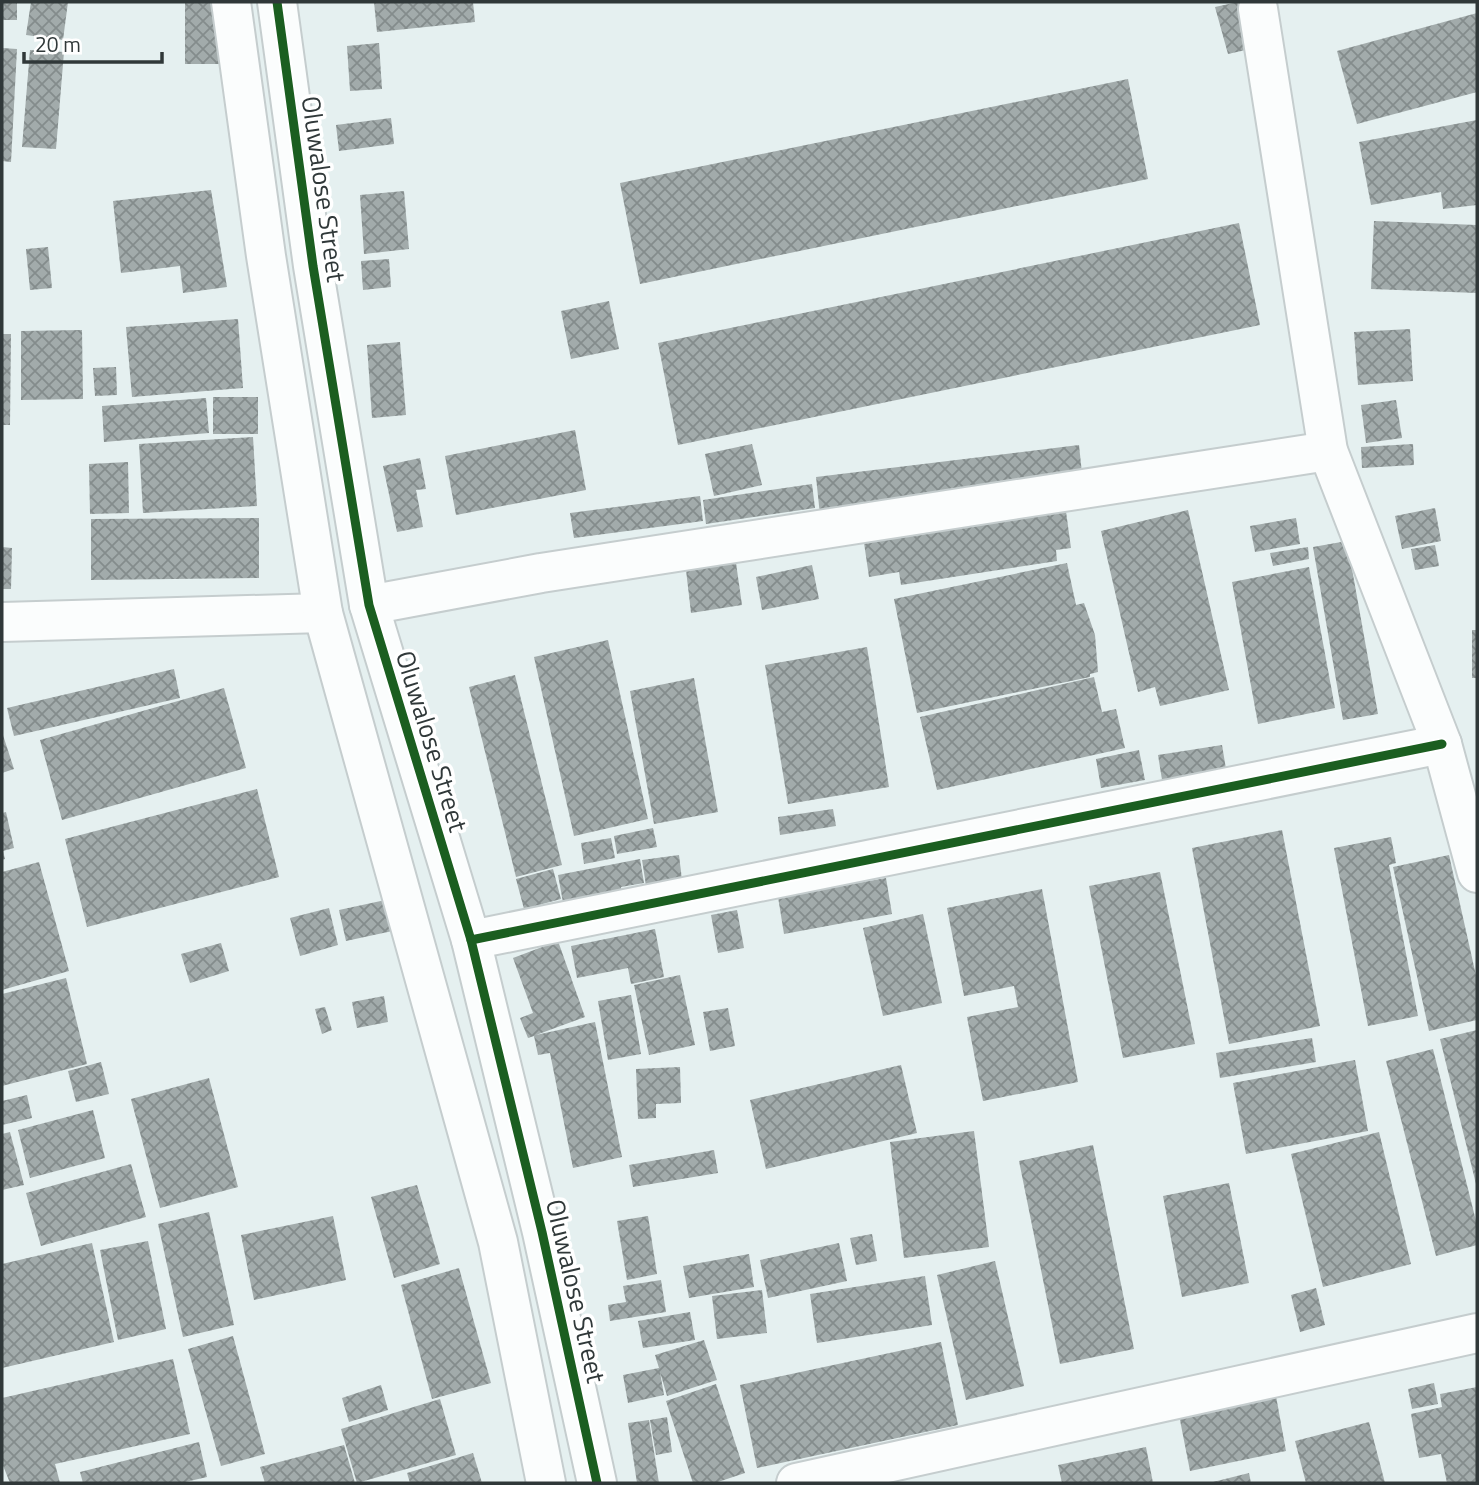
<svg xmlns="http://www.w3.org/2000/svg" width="1479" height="1485" font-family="'Titillium Web',sans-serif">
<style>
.building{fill:url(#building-cross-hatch)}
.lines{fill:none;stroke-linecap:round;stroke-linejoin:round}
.street-casing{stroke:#c5cdce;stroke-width:42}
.secondary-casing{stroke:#c5cdce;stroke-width:42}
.street{stroke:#fbfdfd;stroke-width:38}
.secondary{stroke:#fbfdfd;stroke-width:38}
.cycleway-casing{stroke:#fff;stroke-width:13}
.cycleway{stroke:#1b5e20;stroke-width:9}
.labels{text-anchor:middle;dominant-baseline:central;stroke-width:7;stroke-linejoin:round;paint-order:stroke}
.street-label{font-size:26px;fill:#303839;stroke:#fff}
</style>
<defs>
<pattern id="building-cross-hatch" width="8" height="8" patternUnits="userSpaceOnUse" patternTransform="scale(1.75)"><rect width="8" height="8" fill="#a2abab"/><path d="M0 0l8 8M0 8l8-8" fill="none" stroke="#848c8c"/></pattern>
</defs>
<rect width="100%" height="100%" fill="#e5f0f0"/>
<g class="building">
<rect x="2" y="2" width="15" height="18"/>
<polygon points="31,2 68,2 63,40 26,35"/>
<polygon points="185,2 222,2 223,64 185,64"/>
<polygon points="374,2 473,2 475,22 377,32"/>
<polygon points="1238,2 1247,2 1259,47 1228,54 1215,7"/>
<polygon points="1477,13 1477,92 1357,124 1337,51"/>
<polygon points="379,43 382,89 350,91 347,46"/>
<polygon points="2,48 17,49 11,162 2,161"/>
<polygon points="30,50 64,52 56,149 22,147"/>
<polygon points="1128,79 1148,179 640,284 620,183"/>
<polygon points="391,118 394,144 339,151 336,125"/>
<polygon points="1477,120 1477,205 1443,209 1441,192 1371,205 1359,142"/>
<polygon points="211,190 227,287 183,293 180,266 121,273 113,201"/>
<polygon points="404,191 409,249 364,254 360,195"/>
<polygon points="1374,221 1477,225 1477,293 1371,289"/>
<polygon points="1239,223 1260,325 678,445 658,343"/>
<polygon points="48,247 52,288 30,290 26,249"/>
<polygon points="389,259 391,287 363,290 361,261"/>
<polygon points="609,301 619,349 571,359 561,311"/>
<polygon points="238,319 243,388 132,397 126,327"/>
<polygon points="1410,329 1413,381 1358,385 1354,332"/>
<polygon points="82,330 83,399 21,400 21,331"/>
<polygon points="2,334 11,334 10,425 2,425"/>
<polygon points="400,342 406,415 372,418 367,345"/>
<polygon points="116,367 117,395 95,396 93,368"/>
<rect x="213" y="397" width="45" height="37"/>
<polygon points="206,398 209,433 104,442 102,406"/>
<polygon points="1396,400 1402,438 1366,443 1361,405"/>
<polygon points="575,430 586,490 456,515 445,456"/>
<polygon points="253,437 257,506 143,513 139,444"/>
<polygon points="752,444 762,485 714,496 705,454"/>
<polygon points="1413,444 1414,465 1362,468 1361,447"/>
<polygon points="1079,445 1083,483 820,515 816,477"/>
<polygon points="420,458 426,489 416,490 423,527 397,532 383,466"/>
<polygon points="128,462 129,513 90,514 89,464"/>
<polygon points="812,484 815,508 706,524 703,500"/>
<polygon points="700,496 703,521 574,538 570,513"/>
<polygon points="1065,504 1071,548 1056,550 1057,561 901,585 899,572 869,577 863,536"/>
<polygon points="1435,508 1441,541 1402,549 1395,516"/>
<polygon points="1188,510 1229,690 1160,706 1155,687 1138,692 1101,531"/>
<polygon points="259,518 259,578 91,580 91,519"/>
<polygon points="1296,518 1300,544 1255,552 1250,526"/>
<polygon points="1347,541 1378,714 1343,720 1313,547"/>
<polygon points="1435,545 1439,566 1415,570 1411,549"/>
<polygon points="2,547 12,548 11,589 2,589"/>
<polygon points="1308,547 1309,559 1273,566 1270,553"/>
<polygon points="736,563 742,605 691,613 686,570"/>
<polygon points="1067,563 1076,605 1084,603 1095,635 1098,672 1090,674 1090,677 917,713 894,599"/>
<polygon points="812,565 819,599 762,610 756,577"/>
<polygon points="1309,567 1335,708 1258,724 1232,582"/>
<rect x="1472" y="630" width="5" height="48"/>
<polygon points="608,640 648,819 574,836 534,657"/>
<polygon points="867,647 889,787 788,804 765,665"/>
<polygon points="174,669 180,698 14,736 7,708"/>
<polygon points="515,675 562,865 516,877 469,687"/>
<polygon points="1094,677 1102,712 1116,709 1125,748 937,790 920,717"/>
<polygon points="694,678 718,812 654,824 630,691"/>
<polygon points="224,688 246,768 62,820 40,740"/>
<polygon points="2,732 14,769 2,773"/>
<polygon points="1222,745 1228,781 1164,792 1158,755"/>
<polygon points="1139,750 1145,780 1101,788 1096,759"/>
<polygon points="257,789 279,877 87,927 65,839"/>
<polygon points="833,809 836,826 780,835 778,817"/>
<polygon points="6,812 14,848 3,851 5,859 2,860 2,813"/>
<polygon points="653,828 657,847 617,854 614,836"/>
<polygon points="1282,830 1320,1026 1229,1044 1192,848"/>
<polygon points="1391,837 1396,863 1389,865 1418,1016 1368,1026 1334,848"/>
<polygon points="611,838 615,858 584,864 581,843"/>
<polygon points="679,855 682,880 647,892 642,860"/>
<polygon points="1449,855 1477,980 1477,1020 1429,1031 1393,867"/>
<polygon points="640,859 644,883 621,887 622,897 564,908 558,875"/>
<polygon points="39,862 69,971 2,990 2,872"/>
<polygon points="553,869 561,899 524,909 516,879"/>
<polygon points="1160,872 1195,1044 1123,1058 1089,886"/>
<polygon points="886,878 892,914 784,934 778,897"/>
<polygon points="1042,889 1078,1082 983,1101 967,1017 1018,1007 1014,986 964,996 947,908"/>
<polygon points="390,899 397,930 346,941 339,910"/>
<polygon points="329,908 338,945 300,956 290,918"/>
<polygon points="737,910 744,948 718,953 711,915"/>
<polygon points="923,914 942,1003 883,1016 863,928"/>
<polygon points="655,929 664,977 631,984 628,968 577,978 571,946"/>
<polygon points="558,941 585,1017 536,1035 595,1022 622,1157 573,1168 550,1053 538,1055 534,1036 528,1038 520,1018 533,1013 513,958"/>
<polygon points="221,943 229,971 190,983 181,954"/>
<polygon points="680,975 695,1045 649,1055 634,985"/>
<polygon points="66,978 87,1064 2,1086 2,994"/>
<polygon points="631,995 641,1054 608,1060 598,1001"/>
<polygon points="384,996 388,1022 357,1028 352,1002"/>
<polygon points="325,1007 332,1030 322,1034 315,1009"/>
<polygon points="728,1008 735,1046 710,1051 703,1012"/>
<polygon points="1477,1030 1477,1184 1476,1184 1440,1039"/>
<polygon points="1312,1038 1316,1062 1220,1078 1216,1053"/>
<polygon points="1433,1049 1477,1225 1477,1245 1436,1256 1386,1061"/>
<polygon points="1355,1060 1368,1131 1246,1154 1233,1083"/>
<polygon points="101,1062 109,1094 76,1102 68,1071"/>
<polygon points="901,1065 917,1133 766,1169 750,1100"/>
<polygon points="680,1067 681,1103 656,1104 656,1118 638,1119 636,1069"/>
<polygon points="209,1078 238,1187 160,1208 131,1099"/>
<polygon points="27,1095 32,1118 2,1125 2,1101"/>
<polygon points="93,1110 105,1158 30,1178 18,1130"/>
<polygon points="974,1131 989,1247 904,1258 890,1142"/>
<polygon points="10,1132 24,1185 2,1190 2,1134"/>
<polygon points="1379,1132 1411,1264 1323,1287 1291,1154"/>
<polygon points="1093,1145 1134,1349 1060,1364 1019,1161"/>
<polygon points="714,1150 718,1173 633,1187 629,1165"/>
<polygon points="131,1164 146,1217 41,1246 26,1193"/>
<polygon points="1229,1183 1249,1283 1182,1297 1163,1196"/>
<polygon points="417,1185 440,1264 394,1278 371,1197"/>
<polygon points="209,1212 234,1325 183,1337 158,1224"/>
<polygon points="333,1216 346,1280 254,1300 241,1235"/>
<polygon points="648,1216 657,1274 627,1280 617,1221"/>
<polygon points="872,1234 877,1261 856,1265 850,1238"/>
<polygon points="148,1241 166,1329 118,1340 100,1250"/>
<polygon points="92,1243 114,1342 2,1368 2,1264"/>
<polygon points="839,1243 847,1281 768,1298 760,1260"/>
<polygon points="749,1254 754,1287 689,1298 683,1266"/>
<polygon points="995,1261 1024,1386 966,1400 937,1275"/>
<polygon points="459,1268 491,1383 432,1399 401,1285"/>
<polygon points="925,1276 932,1325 817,1343 810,1294"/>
<polygon points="661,1280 666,1312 610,1321 608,1305 626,1302 623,1286"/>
<polygon points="1316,1288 1325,1325 1300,1332 1291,1295"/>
<polygon points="762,1290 767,1333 717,1339 712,1296"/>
<polygon points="690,1312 695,1340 643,1348 638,1321"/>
<polygon points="233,1336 265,1454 221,1466 188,1349"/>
<polygon points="704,1340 717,1380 667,1396 660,1372 664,1395 628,1403 623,1375 659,1368 655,1355"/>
<polygon points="941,1342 958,1425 757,1468 740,1385"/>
<polygon points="173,1359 190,1434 55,1464 60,1483 10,1483 2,1463 2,1398"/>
<polygon points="1434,1383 1438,1404 1412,1409 1408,1389"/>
<polygon points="716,1384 745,1473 715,1483 693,1483 666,1401"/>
<polygon points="381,1385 388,1410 349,1422 342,1398"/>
<polygon points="1477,1387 1477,1483 1447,1483 1441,1454 1419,1458 1411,1414 1442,1407 1440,1394"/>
<polygon points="1276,1396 1286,1451 1190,1471 1179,1415"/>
<polygon points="440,1399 456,1455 357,1483 341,1429"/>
<polygon points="667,1417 672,1452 656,1455 650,1420"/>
<polygon points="649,1420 659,1483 637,1483 628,1423"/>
<polygon points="1369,1422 1385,1483 1306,1483 1295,1441"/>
<polygon points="199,1442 207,1477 181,1483 83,1483 80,1472"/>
<polygon points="344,1445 355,1483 265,1483 260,1467"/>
<polygon points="1146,1447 1153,1483 1062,1483 1058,1465"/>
<polygon points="473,1453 482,1483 410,1483 407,1473"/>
<polygon points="1249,1473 1251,1483 1213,1483 1213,1482"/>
</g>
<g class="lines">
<g class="street-casing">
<g id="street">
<polyline points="1258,9 1328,451 1442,744 1477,873"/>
<polyline points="369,605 541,573 1328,451"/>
<polyline points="2,622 323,613"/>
<polyline points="471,940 1442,744"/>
<polyline points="796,1483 1477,1333"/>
</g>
</g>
<g class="secondary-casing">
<g id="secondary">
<polyline points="231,2 266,256 323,613 498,1242 546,1483"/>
<polyline points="277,2 313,266 369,605 471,940 542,1232 597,1483"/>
</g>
</g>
<use href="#street" class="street"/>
<use href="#secondary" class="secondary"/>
<g class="cycleway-casing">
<g id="cycleway">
<polyline points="277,2 313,266 369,605 471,940 542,1232 597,1483"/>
<polyline points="471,940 1442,744"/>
</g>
</g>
<use href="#cycleway" class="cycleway"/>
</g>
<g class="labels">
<g class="street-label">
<text transform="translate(324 189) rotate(82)">Oluwalose Street</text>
<text transform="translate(432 741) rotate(73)">Oluwalose Street</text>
<text transform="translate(576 1291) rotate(77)">Oluwalose Street</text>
</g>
</g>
<rect width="1479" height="1485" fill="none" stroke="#303839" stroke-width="7"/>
<path d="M24 52v10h138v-10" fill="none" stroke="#303839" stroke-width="3.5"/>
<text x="35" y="52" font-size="21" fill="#303839" stroke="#ffffff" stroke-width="5" paint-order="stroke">20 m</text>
</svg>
